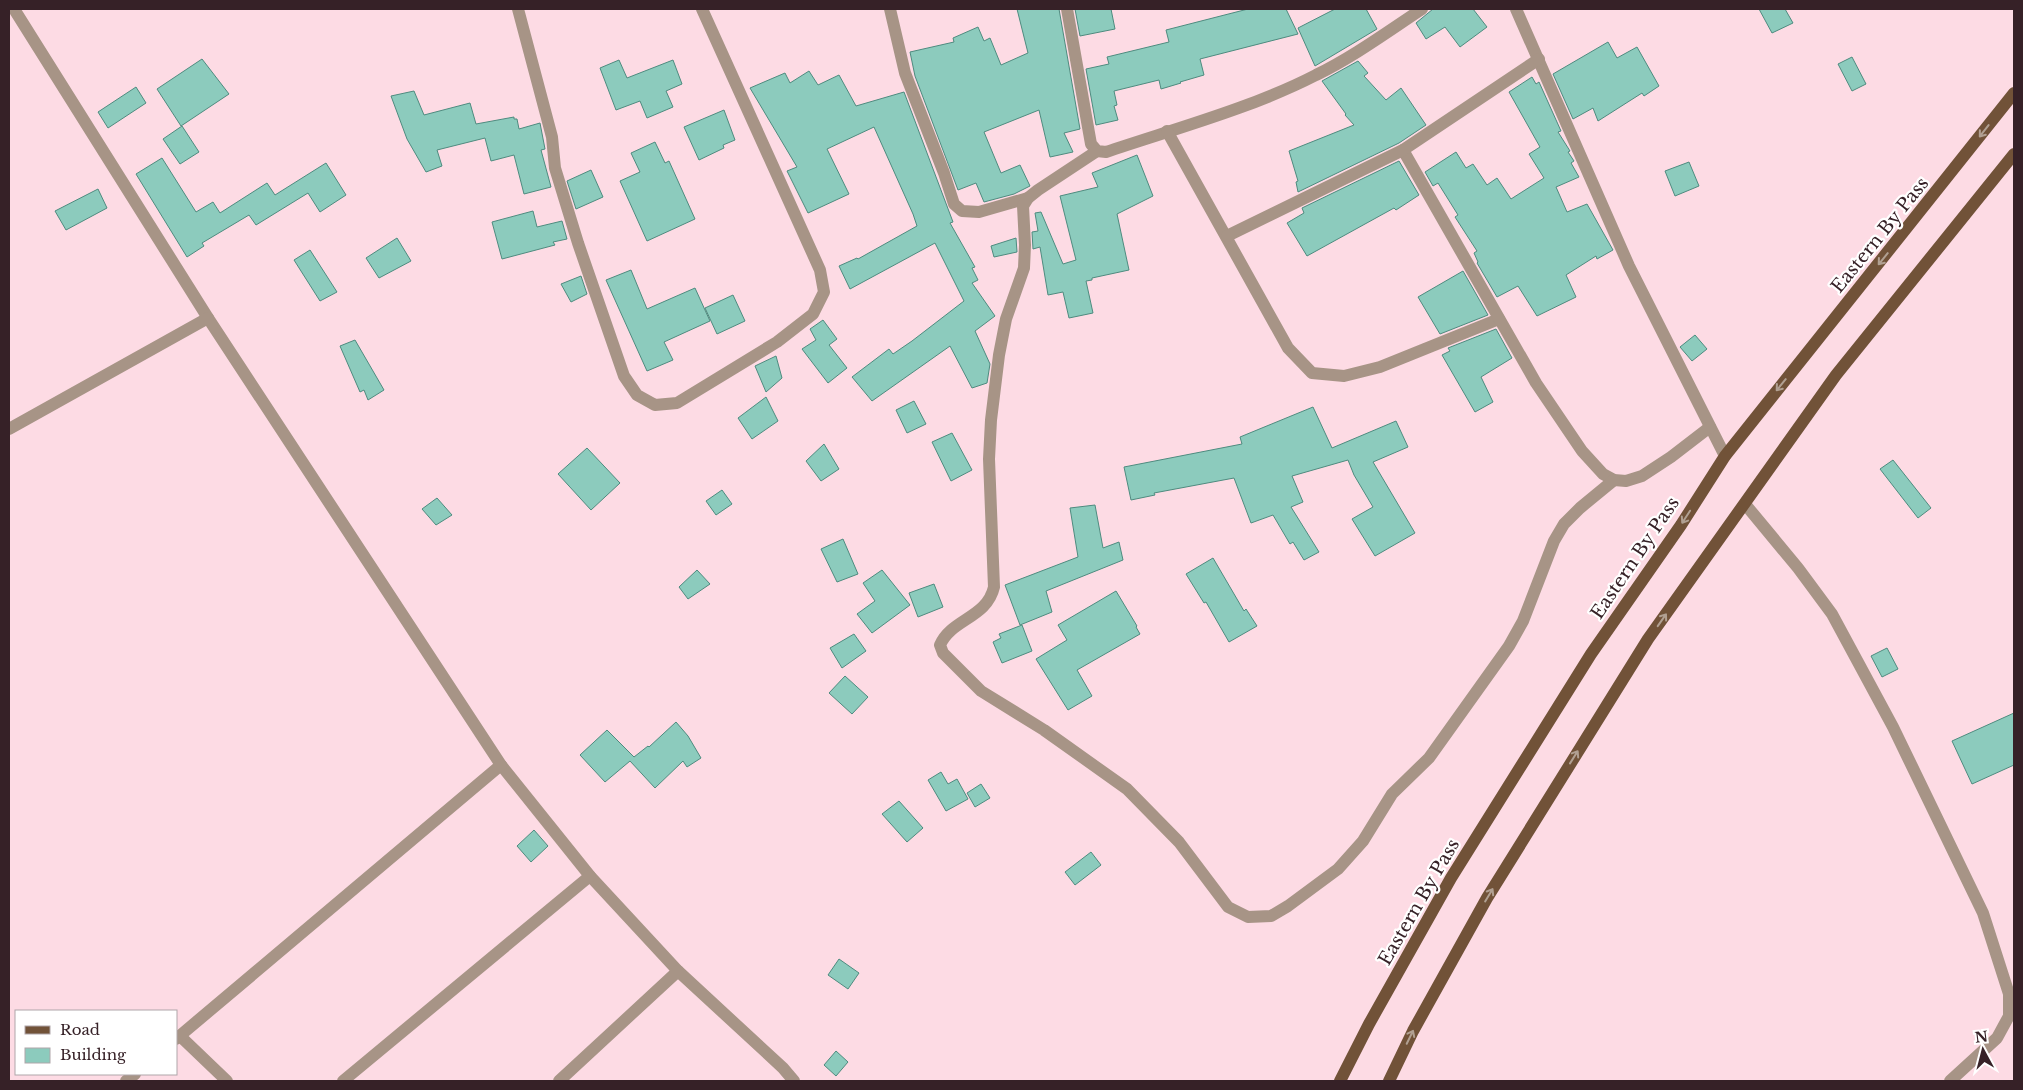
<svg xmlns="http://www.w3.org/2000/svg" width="2023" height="1090" font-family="'Libre Baskerville',serif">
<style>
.building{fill:#8ccbbd;stroke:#4e8b7f}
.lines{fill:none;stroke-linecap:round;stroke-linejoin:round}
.minor{stroke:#a79486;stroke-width:12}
.primary{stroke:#715238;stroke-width:12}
.oneway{stroke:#b1a092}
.labels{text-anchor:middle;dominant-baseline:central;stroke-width:4.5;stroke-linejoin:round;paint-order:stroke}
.street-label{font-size:18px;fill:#362127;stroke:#fff}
</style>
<rect width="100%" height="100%" fill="#fddbe4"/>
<g class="building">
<polygon points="1017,9 1059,9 1080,129 1064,133 1073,152 1050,157 1039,110 984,132 1001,173 1020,165 1030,186 1014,194 984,202 976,183 958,190 915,76 910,52 954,42 953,38 978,27 984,41 990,38 1001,65 1028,53"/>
<polygon points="1075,9 1111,9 1115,29 1080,36"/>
<polygon points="1248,9 1286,9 1298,34 1200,59 1204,75 1180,82 1181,83 1161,89 1159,80 1114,91 1117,105 1114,106 1118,120 1096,125 1086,69 1109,64 1107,57 1169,42 1166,30"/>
<polygon points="1335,9 1366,9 1377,29 1315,66 1298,28"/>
<polygon points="1433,9 1473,9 1487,27 1460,47 1445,27 1426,39 1416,23"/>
<polygon points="1759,9 1785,9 1793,23 1772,33"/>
<polygon points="1608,42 1617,58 1637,47 1659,86 1644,96 1642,93 1598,121 1593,108 1573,119 1553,74"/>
<polygon points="1852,57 1866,84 1852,91 1838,64"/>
<polygon points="202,59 229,94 181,126 157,89"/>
<polygon points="619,60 627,78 673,60 682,84 666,91 673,107 647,118 640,101 616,110 600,68"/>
<polygon points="1358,61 1368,73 1364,76 1386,100 1401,88 1426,125 1399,143 1298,192 1296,182 1298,181 1289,151 1354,125 1345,115 1346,114 1322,81"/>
<polygon points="809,71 818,85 839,75 856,106 904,92 953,222 950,223 975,267 972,268 978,280 972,283 995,316 975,331 990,364 987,383 972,388 950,346 872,401 852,377 889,349 893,354 912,341 964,301 935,243 850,289 839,266 857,258 858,259 917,226 913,214 874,127 827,149 849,194 808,213 787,171 797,167 750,88 785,73 790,83"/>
<polygon points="1532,77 1536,84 1539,82 1561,131 1558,132 1570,151 1568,152 1574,161 1571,163 1579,177 1556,187 1567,212 1587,204 1613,250 1597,259 1596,256 1566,275 1576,297 1537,316 1518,286 1497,297 1477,263 1478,262 1474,253 1477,251 1455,217 1458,215 1438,183 1433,186 1425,172 1456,152 1466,168 1473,164 1487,185 1497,178 1511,199 1544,178 1529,154 1540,147 1509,92"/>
<polygon points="136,87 146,103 108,128 98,112"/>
<polygon points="414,91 424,115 470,103 476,124 514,117 514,119 517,119 519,129 540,123 545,149 541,150 551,187 524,194 514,155 491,161 485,138 437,150 442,166 426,172 407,139 391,96"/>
<polygon points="724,110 735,140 723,145 724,148 699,160 684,127"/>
<polygon points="182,126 199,152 180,164 163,139"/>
<polygon points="655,142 665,163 669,161 695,219 647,241 620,181 640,172 631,153"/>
<polygon points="1137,155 1153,196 1117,214 1129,270 1092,278 1092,280 1086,281 1093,313 1069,318 1063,292 1048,295 1040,247 1033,249 1032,232 1038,231 1035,213 1041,212 1063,264 1076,260 1060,196 1098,187 1092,173"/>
<polygon points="162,158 196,212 213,202 220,213 267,183 275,195 326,163 346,195 320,212 308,193 256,225 249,215 202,243 204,246 187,257 136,174"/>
<polygon points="1399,161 1419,195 1396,210 1394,208 1307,256 1287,223 1304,213 1302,208"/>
<polygon points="1689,162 1699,186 1675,196 1665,171"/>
<polygon points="591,170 603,197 576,209 567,181"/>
<polygon points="98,189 107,208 66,230 55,211"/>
<polygon points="533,211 537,227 562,221 567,239 553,242 555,245 502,259 492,222"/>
<polygon points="397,238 411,261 379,278 366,258"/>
<polygon points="1016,238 1017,252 994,257 991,246"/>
<polygon points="310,250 337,292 320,301 294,260"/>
<polygon points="631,270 647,309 695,288 710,321 664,342 673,360 647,371 606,280"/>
<polygon points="1463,271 1488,315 1440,334 1418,297"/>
<polygon points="581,276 587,294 571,302 561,284"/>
<polygon points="733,295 745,321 717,334 705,308"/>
<polygon points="823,320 837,339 829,345 847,368 828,383 802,349 816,340 810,329"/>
<polygon points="1496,329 1512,358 1481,377 1493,402 1475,412 1442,355 1450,351 1448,348"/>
<polygon points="1695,335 1707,349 1692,361 1680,347"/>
<polygon points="355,340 384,390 368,400 364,390 360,392 340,346"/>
<polygon points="776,356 782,378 766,392 755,366"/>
<polygon points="766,397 778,421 752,439 738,418"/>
<polygon points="914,401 926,424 907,433 896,410"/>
<polygon points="1313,407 1332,448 1396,421 1408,447 1373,462 1415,533 1375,556 1352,519 1373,507 1354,475 1348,460 1292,476 1303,502 1291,507 1319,552 1304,560 1293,542 1290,544 1273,515 1251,523 1234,478 1154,493 1155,495 1131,500 1124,467 1242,444 1240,437"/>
<polygon points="952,433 972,470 951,481 932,442"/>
<polygon points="824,444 839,469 821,481 806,461"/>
<polygon points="587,448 620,483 591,510 558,474"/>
<polygon points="1893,460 1931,508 1918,518 1880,469"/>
<polygon points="722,490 732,504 716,515 706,501"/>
<polygon points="437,498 452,515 436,525 422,509"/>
<polygon points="1095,505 1103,548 1119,542 1123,560 1046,591 1052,612 1020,625 1005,585 1078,557 1070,508"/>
<polygon points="843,539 858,574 837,582 821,549"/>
<polygon points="1213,558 1244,611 1246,609 1257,626 1229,642 1206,602 1204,603 1186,574"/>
<polygon points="697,570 710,584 688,599 679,587"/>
<polygon points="882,570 910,605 872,633 857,614 875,601 863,583"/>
<polygon points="934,584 943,607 918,617 909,593"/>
<polygon points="1116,591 1137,626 1136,627 1140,634 1077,670 1092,696 1068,710 1036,659 1067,640 1058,625"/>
<polygon points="1022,625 1032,651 1002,663 993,642 1001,638 999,634"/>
<polygon points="854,634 866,651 842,668 830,648"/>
<polygon points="1887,648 1898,669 1882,677 1871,656"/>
<polygon points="845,676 868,697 852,714 829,693"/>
<polygon points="2014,713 2014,765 1972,784 1952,741"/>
<polygon points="676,722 688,736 701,758 687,767 683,761 655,788 630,761 605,782 580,755 607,730 634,757 648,746 649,747"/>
<polygon points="941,772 948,784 957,779 968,799 946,811 928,780"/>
<polygon points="981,784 990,798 975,807 967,793"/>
<polygon points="899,801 923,828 907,842 882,814"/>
<polygon points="534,830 548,846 531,862 517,846"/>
<polygon points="1091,852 1101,865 1075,885 1065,872"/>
<polygon points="839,959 859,973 848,989 828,975"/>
<polygon points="836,1051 848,1062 836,1076 824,1065"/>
</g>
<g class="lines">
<g class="minor">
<polyline points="14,9 208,318 501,765 590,876 678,971 783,1068 794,1081"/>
<polyline points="518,9 552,137 555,168 578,243 624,376 637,395 655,405 677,403 777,342 813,314 824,292 820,270 702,9"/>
<polyline points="890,9 905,73 944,173 954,204 962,211 979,212 1028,198"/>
<path d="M1067,9L1091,144L1097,151L1106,152C1174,129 1252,108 1316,75C1353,57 1387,32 1422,9"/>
<polyline points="1516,9 1629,266 1725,456"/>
<polyline points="1167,131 1288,348 1312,373 1344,376 1380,367 1499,319"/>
<polyline points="1403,150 1536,383 1582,451 1603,474 1614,480 1626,481 1642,476 1671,457 1710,427"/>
<path d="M1097,151L1038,190L1028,198L1023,206L1025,245L1024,268L1006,319L999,355L991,420L989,459L994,587C987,618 951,619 940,645L943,653L981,691L1044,730L1127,789L1179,842L1228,907L1248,917L1271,916L1288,906L1338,869L1363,841L1392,794L1429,758L1509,646L1523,621L1554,541L1564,524L1580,508L1614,480"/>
<polyline points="1227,236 1403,150 1539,59"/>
<polyline points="9,429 208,318"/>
<polyline points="1745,504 1798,568 1832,614 1893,727 1983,913 2009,994 2009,1016 1997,1038 1950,1081"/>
<polyline points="180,1036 227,1081"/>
<polyline points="176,1039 501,765"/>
<polyline points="126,1081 135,1074"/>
<polyline points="343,1081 590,876"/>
<polyline points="559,1081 678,971"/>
</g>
<g class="primary">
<polyline points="1340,1081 1369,1024 1451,878 1591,654 1681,525 1725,456 2014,93"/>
<polyline points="1389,1081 1413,1031 1487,898 1648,639 1836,375 2014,154"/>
</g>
</g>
<defs><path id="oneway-shaft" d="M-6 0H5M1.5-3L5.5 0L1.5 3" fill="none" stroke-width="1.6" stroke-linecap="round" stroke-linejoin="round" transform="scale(1.25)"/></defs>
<g class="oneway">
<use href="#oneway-shaft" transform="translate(1984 131) rotate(128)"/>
<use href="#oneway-shaft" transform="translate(1883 259) rotate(129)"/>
<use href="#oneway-shaft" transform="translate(1781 385) rotate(129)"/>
<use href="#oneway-shaft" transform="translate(1686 517) rotate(123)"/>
<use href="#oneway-shaft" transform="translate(1662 620) rotate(-55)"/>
<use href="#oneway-shaft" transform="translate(1574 757) rotate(-58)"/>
<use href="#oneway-shaft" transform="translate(1489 895) rotate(-59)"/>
<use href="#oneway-shaft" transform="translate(1410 1037) rotate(-64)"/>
</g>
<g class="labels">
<g class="street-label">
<text transform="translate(1880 235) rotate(-51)">Eastern By Pass</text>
<text transform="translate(1635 558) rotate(-56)">Eastern By Pass</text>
<text transform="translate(1419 902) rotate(-60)">Eastern By Pass</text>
</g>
</g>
<rect width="2023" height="1090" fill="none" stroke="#362127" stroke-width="20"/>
<rect x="15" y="1010" width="162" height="65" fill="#ffffff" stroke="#afa6a9"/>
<rect x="25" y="1026" width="25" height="8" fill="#715238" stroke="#afa6a9"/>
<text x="60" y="1035" font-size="15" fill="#362127">Road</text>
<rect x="25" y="1048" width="25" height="15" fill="#8ccbbd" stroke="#afa6a9"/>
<text x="60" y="1060" font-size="15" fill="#362127">Building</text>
<g transform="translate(1983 1050) rotate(353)" stroke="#ffffff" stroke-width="4" paint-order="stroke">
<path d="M0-4L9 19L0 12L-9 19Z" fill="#362127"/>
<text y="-8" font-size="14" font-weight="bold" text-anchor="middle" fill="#362127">N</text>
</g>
</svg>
